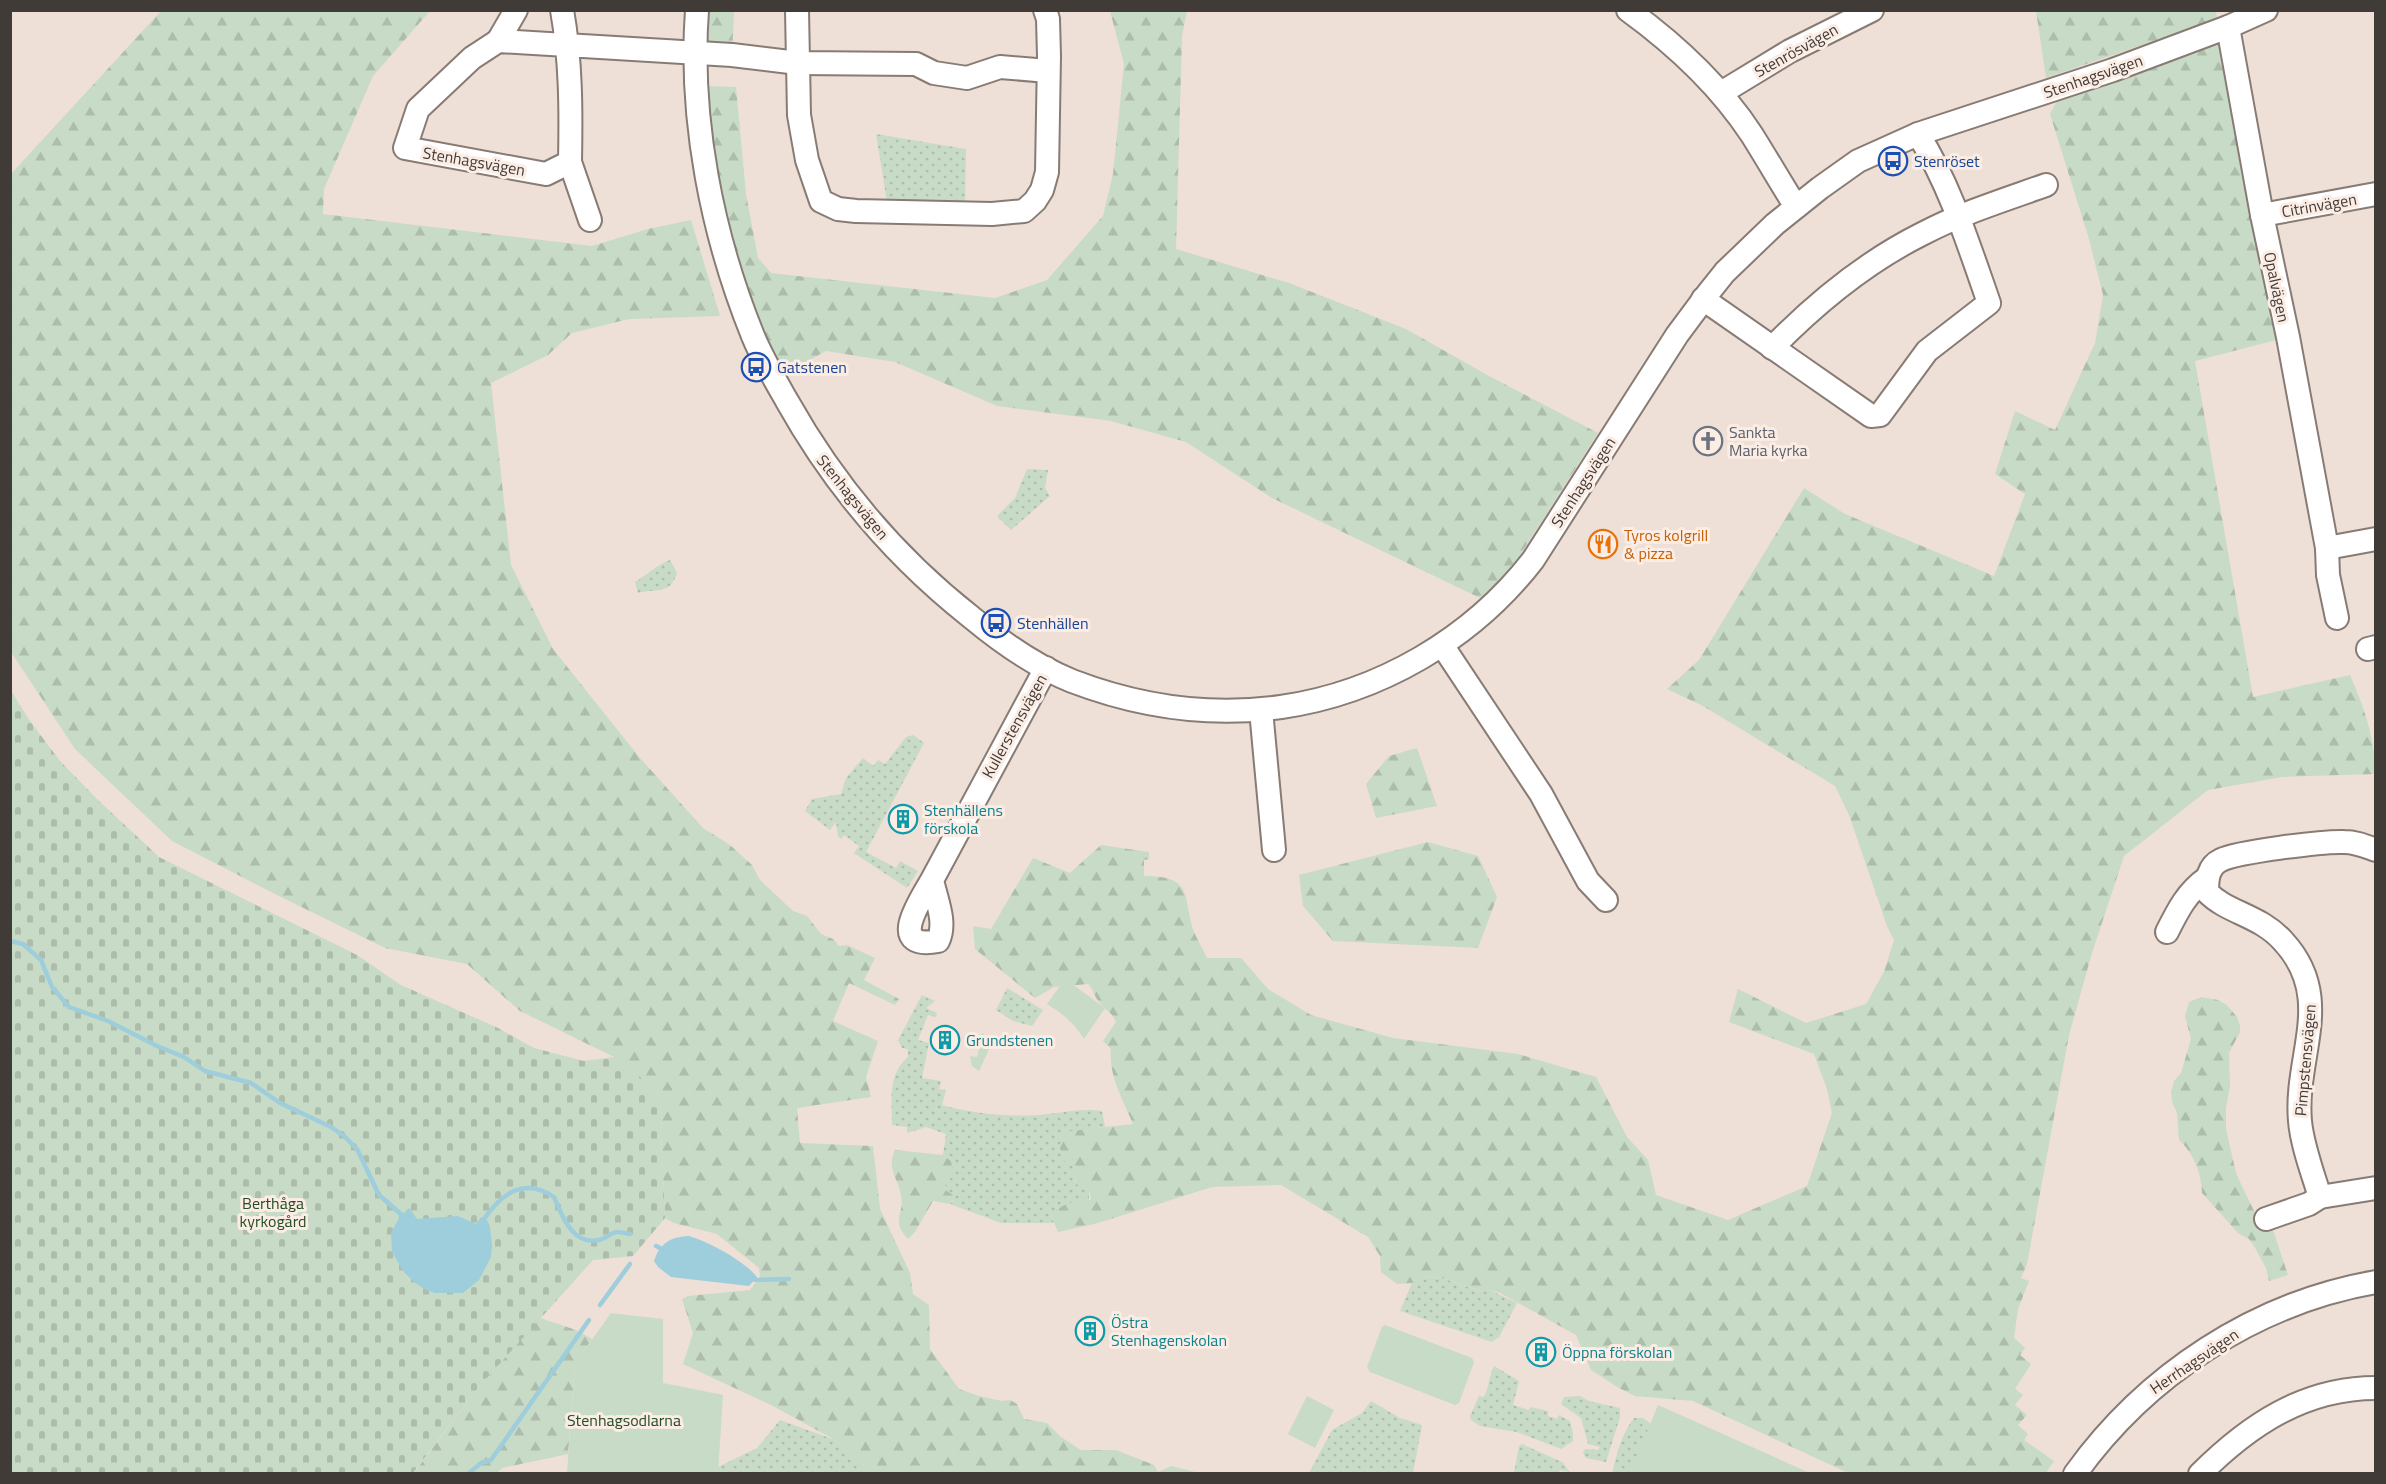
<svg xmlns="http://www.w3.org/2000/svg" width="2386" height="1484" font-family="'Titillium Web',sans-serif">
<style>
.grass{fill:url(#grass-dots)}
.forest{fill:url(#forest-firs)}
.cemetery{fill:url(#cemetery-stones)}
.garden{fill:#c8dbc7}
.water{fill:#9ecddb}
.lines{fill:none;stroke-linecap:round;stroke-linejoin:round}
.stream{stroke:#9ecddb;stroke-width:4.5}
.minor-casing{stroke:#887b74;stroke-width:26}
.minor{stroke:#fff;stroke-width:22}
.labels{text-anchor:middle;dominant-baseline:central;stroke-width:6;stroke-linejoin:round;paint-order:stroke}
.street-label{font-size:16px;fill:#413b38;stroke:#fbece4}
.transit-label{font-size:16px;fill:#164399;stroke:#fbece4;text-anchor:start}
.worship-label{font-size:16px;fill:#5b616d;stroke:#fbece4;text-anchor:start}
.food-label{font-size:16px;fill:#c56008;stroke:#fbece4;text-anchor:start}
.culture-label{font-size:16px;fill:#0d838f;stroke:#fbece4;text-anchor:start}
.park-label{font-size:16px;fill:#234d24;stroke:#fbece4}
</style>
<defs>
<pattern id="grass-dots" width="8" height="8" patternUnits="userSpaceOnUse" patternTransform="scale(1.5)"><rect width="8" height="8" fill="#c8dbc7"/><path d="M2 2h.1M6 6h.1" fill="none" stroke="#adbdac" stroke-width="1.8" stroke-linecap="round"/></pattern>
<pattern id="forest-firs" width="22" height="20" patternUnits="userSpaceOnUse" patternTransform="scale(1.5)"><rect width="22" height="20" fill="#c8dbc7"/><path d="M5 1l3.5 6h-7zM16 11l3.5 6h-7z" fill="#adbdac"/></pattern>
<pattern id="cemetery-stones" width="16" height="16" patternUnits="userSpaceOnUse" patternTransform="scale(1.5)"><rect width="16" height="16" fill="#c8dbc7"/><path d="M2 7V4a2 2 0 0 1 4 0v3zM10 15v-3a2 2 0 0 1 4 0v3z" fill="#adbdac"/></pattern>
</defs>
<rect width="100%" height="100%" fill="#eedfd7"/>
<g class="grass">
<polygon points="876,134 966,149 965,206 887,202"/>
<polygon points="1027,469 1048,470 1045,488 1050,496 1011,530 997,516 1015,498"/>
<path d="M670,560L677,573C670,596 655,588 638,593L635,582C647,575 657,565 670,560Z"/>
<polygon points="913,735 924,743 866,852 896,868 900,861 918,871 907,888 854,853 859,846 844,835 841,839 838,836 836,822 830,830 805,811 812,799 841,794 846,778 863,758 873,766 878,760 885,764 906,737"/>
<polygon points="1007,988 1043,1010 1032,1026 1013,1021 996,1010"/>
<path d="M922,995L935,1001L926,1008L937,1013L936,1017L928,1015L918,1040L929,1043L922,1078L941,1081L939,1089L946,1090L942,1105C973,1114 1008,1117 1040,1115C1061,1113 1081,1108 1102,1111L1105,1127L1062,1133L1076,1172L1075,1182L1089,1189V1201L1051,1216L1054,1223H1001L950,1204L953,1201L944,1190L951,1161L943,1155L946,1134L926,1127L907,1133V1127L892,1125C892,1100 887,1075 908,1057V1049L902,1048L898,1040Z"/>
<polygon points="1423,1276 1442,1278 1480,1291 1490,1290 1517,1303 1499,1337 1492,1342 1400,1311 1412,1283"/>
<path d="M1494,1366L1519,1381L1513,1405L1529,1410L1530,1407L1548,1411V1416L1557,1419L1559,1415L1570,1421L1573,1433V1441L1561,1449L1517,1432L1480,1426L1471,1420L1470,1416L1479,1396L1484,1397C1489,1387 1489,1376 1494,1366Z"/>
<polygon points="1580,1396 1589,1401 1620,1408 1620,1417 1606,1462 1586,1458 1583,1453 1585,1449 1598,1450 1600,1447 1588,1444 1581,1418 1561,1404 1564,1397"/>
<polygon points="1371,1401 1400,1418 1422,1425 1413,1473 1309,1473 1332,1430 1362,1413"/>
<path d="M1634,1418H1643L1651,1424L1630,1473L1612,1474C1617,1453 1621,1435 1634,1418Z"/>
<polygon points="780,1420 835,1440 872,1473 718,1474 718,1467 757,1448"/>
<polygon points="1522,1444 1562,1462 1570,1472 1560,1470 1559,1473 1514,1473 1519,1446"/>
</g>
<g class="forest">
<polygon points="2216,10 2217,19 2046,78 2036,11"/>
<polygon points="161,11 430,11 373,76 324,189 323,214 592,246 648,229 691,220 720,316 629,319 572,333 548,355 491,383 511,565 553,649 640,758 703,828 730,845 752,865 760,880 793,911 807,916 821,934 833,939 839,946 847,945 875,958 864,980 899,999 895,1005 849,983 833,1021 878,1041 866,1077 871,1097 797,1108 800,1143 873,1146 880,1209 910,1273 913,1294 929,1305 930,1349 959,1389 979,1396 1002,1401 1010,1400 1017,1404 1024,1419 1047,1423 1061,1437 1081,1450 1116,1450 1154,1465 1158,1472 1171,1466 1199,1473 872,1473 835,1440 773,1406 683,1364 693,1333 682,1299 688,1296 750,1290 760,1278 759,1268 717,1234 674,1223 665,1218 661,1133 662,1106 614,1057 520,1011 467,964 385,948 277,895 172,841 75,749 11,652 10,175"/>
<polygon points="709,11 734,11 732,55 704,50"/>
<path d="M1110,11H1187L1182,36L1176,249L1289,283L1406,329L1489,376L1598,433L1520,555L1498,583L1480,598L1272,498L1186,442L1111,421L997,406L895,362L826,351L783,375C774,356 763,337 755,317C728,243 713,164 706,86L736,87L746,194L758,258L771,273L995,298L1047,280L1103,216L1113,174L1124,64Z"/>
<path d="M2219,41L2231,49L2288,337L2195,361L2253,697L2350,675C2364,707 2375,738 2375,774L2282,777L2208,790L2124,856L2092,953L2069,1035L2027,1264L2021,1278L2029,1281L2018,1309L2014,1338L2025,1348L2020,1355L2031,1364L2015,1389L2023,1395L2015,1405L2027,1415L2018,1425L2028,1434L2024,1440L2054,1461L2046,1473H1848L1693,1401L1635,1396L1619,1388L1591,1370L1576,1335L1500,1293L1490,1290L1481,1291L1442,1278L1423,1276L1412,1283L1397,1284L1381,1272L1380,1256L1368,1237L1281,1185L1212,1187L1098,1223L1058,1232L1051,1216C1060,1205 1075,1199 1089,1201L1091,1199L1089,1190C1070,1185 1078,1182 1074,1167L1065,1163L1060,1148L1062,1132L1133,1124C1123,1100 1108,1075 1111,1049L1103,1041L1116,1022C1113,1013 1105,1010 1099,1002C1094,996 1094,990 1088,984L1054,987L1035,998L975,949L973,926L991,929L1033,858L1070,873L1101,845L1149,852V859L1144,860V876C1195,876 1182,897 1194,932C1198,941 1203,949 1207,958H1241L1268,989L1311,1015L1393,1038L1518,1054L1596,1077L1627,1137L1648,1160L1656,1195L1728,1220L1807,1186L1832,1113L1827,1089L1814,1054L1729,1022L1738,989L1806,1023L1866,1004L1884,972L1894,940L1887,926L1849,815L1835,786L1703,706L1667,689L1699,660L1804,488L1845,514L1994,576L2025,494L1995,474L2015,411L2055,430L2095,343L2103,295L2089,239L2050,114L2057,101Z"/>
<polygon points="1417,748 1437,806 1376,818 1366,784 1389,756"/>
<polygon points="1428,842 1478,856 1497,897 1478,948 1333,941 1303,906 1299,875"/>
<path d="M2201,997L2218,1000L2227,1005L2237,1017L2240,1026V1032L2229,1053L2230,1086L2226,1108V1129L2236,1173L2241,1184L2256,1215L2273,1230L2288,1275L2269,1281L2266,1268L2254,1246L2249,1239L2238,1233L2202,1193C2202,1175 2193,1152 2179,1140L2177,1113L2172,1101L2171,1092L2174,1081L2181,1073L2191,1039L2185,1016L2189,1002Z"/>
<path d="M895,1150L943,1155L951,1161L954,1176L947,1181L944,1189L954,1196L950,1204L933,1201L915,1232L908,1239C890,1220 905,1214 901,1195C898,1178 886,1168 895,1150Z"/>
<polygon points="540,1318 576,1330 592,1339 575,1363 568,1454 502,1468 497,1473 413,1474 477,1389"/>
</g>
<polygon class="cemetery" points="10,689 30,721 60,761 98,800 159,857 357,955 401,985 498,1028 534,1048 584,1061 614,1057 644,1080 662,1106 661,1133 665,1218 633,1256 593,1260 477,1389 413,1473 11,1473"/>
<g class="garden">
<path d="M1065,979L1105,1008L1084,1039C1074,1023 1063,1014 1047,1004Z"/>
<polygon points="983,1033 990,1047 979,1071 972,1066 970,1056 977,1057 979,1049 972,1048 974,1042"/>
<polygon points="611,1313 663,1319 663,1383 723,1395 718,1473 567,1473 575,1363"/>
<polygon points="1385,1325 1472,1358 1474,1362 1459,1403 1455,1405 1370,1372 1367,1367 1382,1327"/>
<polygon points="1307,1396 1334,1410 1315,1448 1288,1434"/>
<polygon points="1658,1405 1810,1473 1630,1473"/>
</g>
<g class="water">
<polygon points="409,1208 417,1219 458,1216 476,1224 481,1217 487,1220 490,1227 492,1246 491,1257 479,1280 463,1293 435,1293 426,1290 414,1282 403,1271 392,1252 391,1233 399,1218"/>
<path d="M689,1236C709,1242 743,1260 757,1277L749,1286L671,1277L658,1267L654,1261C660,1243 670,1237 689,1236Z"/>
</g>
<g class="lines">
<g class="stream">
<polyline points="10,941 23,944 41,960 52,987 69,1007 108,1021 157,1046 184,1057 205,1071 251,1083 280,1103 331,1127 344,1136 357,1149 379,1195 402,1215"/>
<path d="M484,1219C502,1193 524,1177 554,1197C562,1215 572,1246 599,1240C616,1235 607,1229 630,1234"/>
<polyline points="656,1246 660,1248"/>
<polyline points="755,1280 789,1279"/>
<polyline points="600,1305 630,1264"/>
<polyline points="468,1474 481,1463 491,1460 589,1320"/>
</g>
<g class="minor-casing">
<g id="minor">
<path d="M562,10C571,61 571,111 570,162L546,174L405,148L418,109L472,58L498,41L732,55L798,63L916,64L934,73L967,78L1000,67L1048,71"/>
<path d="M697,10C689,119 712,235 753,336C762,358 775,380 787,401C834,485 895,557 971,617C1001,642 1035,666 1072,681C1140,707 1209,717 1281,707C1379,693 1472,639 1533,560L1677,335L1709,292L1725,272L1775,224L1820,188L1858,161L1918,134L2113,70L2228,27L2266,10"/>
<polyline points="797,10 799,115 807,160 821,201 838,209 856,211 992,214 1024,211 1035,201 1042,190 1047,172 1049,56 1048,19 1045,10"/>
<path d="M1628,10C1676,45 1720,86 1752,135C1767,159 1781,183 1796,207"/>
<polyline points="2228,27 2262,215 2288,337 2327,548 2328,575 2337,618"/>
<polyline points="498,41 516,10"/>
<polyline points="1721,93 1790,51 1872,10"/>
<polyline points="570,162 590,220"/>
<polyline points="2262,215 2376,194"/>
<path d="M1703,299L1871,416L1880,415L1927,351L1989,303C1969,246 1950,185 1918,134"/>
<path d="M1772,348C1815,304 1866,262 1922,234C1962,213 2004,200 2046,185"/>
<polyline points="2327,548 2376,539"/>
<polyline points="1442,645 1541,794 1588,881 1606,900"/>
<polyline points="2368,649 2376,647"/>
<polyline points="1261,710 1274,850"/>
<path d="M2376,850C2365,846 2356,842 2344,842C2324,841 2237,852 2221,860C2208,866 2207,879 2207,892C2227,913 2260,915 2283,941C2336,998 2294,1056 2300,1121C2302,1145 2313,1174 2320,1197L2376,1188"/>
<path d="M932,880C921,899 885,951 938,941C947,923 936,899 932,880L1046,668"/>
<path d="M2167,932C2178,910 2187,892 2207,878"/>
<polyline points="2266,1219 2309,1204 2320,1197"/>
<path d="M2075,1474C2146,1375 2255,1303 2376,1282"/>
<path d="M2200,1474C2249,1425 2304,1388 2376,1388"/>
</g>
</g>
<use href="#minor" class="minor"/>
</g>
<defs>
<g id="bus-ring" transform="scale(1.5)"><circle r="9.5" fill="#fbece4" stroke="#1a4fb4" stroke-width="1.5"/><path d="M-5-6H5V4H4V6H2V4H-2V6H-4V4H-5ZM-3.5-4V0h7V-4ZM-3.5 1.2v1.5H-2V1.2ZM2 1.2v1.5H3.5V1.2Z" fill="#1a4fb4"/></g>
<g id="church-ring" transform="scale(1.5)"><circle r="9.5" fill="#fbece4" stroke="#6b7280" stroke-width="1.5"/><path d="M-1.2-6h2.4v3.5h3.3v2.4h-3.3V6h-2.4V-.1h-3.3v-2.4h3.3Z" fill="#6b7280"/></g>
<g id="restaurant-ring" transform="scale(1.5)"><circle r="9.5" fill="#fbece4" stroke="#e8710a" stroke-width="1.5"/><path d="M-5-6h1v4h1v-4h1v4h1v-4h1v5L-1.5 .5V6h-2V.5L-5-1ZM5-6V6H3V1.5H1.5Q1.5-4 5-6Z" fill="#e8710a"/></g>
<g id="building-ring" transform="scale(1.5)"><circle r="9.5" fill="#fbece4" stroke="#0f9aa8" stroke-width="1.5"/><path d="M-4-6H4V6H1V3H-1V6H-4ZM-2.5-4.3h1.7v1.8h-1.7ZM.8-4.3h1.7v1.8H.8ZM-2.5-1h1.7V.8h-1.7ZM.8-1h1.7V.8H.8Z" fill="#0f9aa8"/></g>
</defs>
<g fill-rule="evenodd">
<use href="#bus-ring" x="1893" y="161"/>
<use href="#bus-ring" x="756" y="367"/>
<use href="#church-ring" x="1708" y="441"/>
<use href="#restaurant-ring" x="1603" y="544"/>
<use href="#bus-ring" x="996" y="623"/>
<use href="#building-ring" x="903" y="819"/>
<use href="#building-ring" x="945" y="1040"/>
<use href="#building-ring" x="1090" y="1331"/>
<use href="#building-ring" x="1541" y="1352"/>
</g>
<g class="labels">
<g class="street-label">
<text transform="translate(1796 50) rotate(-29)">Stenrösvägen</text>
<text transform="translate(2093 76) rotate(-19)">Stenhagsvägen</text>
<text transform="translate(474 161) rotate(10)">Stenhagsvägen</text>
<text transform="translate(2319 205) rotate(-10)">Citrinvägen</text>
<text transform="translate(2277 287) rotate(78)">Opalvägen</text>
<text transform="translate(1583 482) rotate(-57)">Stenhagsvägen</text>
<text transform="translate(853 497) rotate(51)">Stenhagsvägen</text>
<text transform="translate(1014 726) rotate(-61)">Kullerstensvägen</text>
<text transform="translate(2305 1060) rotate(-85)">Pimpstensvägen</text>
<text transform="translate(2194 1361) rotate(-34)">Herrhagsvägen</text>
</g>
<g class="transit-label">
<text x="1914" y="161">Stenröset</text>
<text x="777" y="367">Gatstenen</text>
<text x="1017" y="623">Stenhällen</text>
</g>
<g class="worship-label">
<text x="1729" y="432">Sankta<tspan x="1729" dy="18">Maria kyrka</tspan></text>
</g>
<g class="food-label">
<text x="1624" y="535">Tyros kolgrill<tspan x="1624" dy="18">&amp; pizza</tspan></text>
</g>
<g class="culture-label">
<text x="924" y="810">Stenhällens<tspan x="924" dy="18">förskola</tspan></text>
<text x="966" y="1040">Grundstenen</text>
<text x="1111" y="1322">Östra<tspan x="1111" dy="18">Stenhagenskolan</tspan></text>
<text x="1562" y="1352">Öppna förskolan</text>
</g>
<g class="park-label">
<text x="273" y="1203">Berthåga<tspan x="273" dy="18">kyrkogård</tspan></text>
<text x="624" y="1420">Stenhagsodlarna</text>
</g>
</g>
<rect width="2386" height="1484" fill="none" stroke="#413b38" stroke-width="24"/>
</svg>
